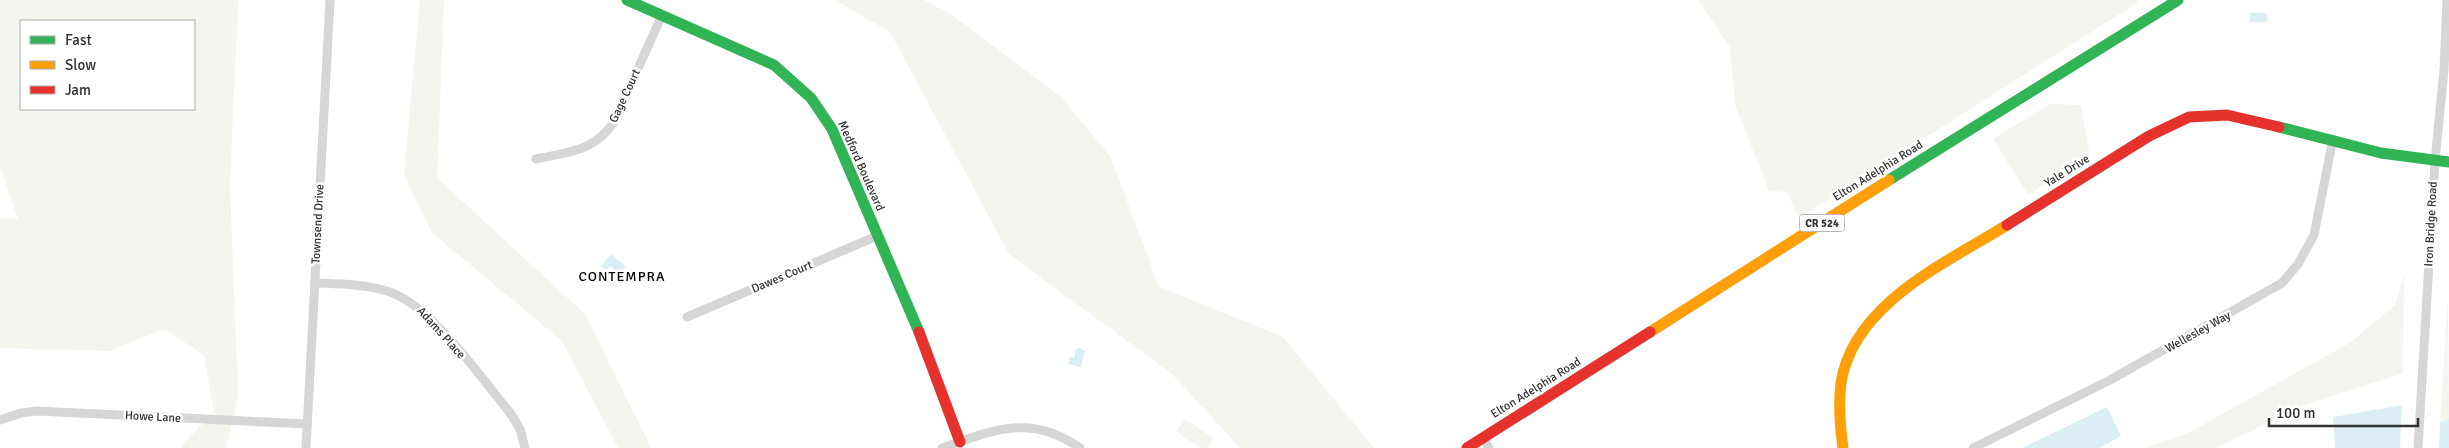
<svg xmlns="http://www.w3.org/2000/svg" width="2449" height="448" font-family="Signika,sans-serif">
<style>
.green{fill:#f3f6ee;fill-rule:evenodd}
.water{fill:#dbeef4}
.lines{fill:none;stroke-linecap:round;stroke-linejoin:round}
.street{stroke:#d6d6d6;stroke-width:9}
.fast{stroke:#30b455;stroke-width:11}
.slow{stroke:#ff9f0a;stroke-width:11}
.jam{stroke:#e5322d;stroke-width:11}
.labels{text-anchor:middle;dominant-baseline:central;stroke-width:5;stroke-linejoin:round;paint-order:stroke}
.shield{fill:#fff;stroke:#707070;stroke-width:1}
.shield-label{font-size:11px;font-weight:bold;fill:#323232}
.street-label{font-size:12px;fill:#323232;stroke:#fff}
.neighbourhood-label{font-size:14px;letter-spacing:1px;fill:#000;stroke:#fff}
</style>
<rect width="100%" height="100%" fill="#fff"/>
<g class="green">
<path d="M0,0H238L230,185L238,394L226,448H182L183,444L214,412L204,355L164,329L110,351L0,348V219H18L0,166ZM21,21H194V109H21Z"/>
<polygon points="420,0 444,0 437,178 585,314 651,448 618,448 562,341 431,232 404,174"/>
<polygon points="835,0 923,0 949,13 1060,96 1110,156 1159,287 1283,337 1374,448 1240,448 1172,374 1009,254 890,32"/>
<polygon points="1698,0 2137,0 2137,3 1799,218 1787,192 1769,191 1735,105 1730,47"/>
<polygon points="2050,104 2081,105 2090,156 2028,195 1993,139"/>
<polygon points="2404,274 2403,373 2302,406 2217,448 2143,448 2188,433 2351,342 2395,305"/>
<polygon points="2448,296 2449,415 2448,419 2440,422"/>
<polygon points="1185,419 1214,438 1208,448 1201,448 1176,432"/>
</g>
<g class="water">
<polygon points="2250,13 2266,13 2268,19 2266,22 2250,22"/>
<polygon points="611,254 626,267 620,274 610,266 606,270 601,266"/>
<polygon points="1080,348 1085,351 1081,367 1068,364 1070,357 1074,358 1076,349"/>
<polygon points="2402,405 2400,448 2335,448 2333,417"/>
<polygon points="2107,407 2121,436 2100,448 2022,448"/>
<polygon points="2449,415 2449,448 2439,448 2440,422 2448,419"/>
</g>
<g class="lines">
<g class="street">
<path d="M536,159C568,152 594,152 614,122L662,15"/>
<path d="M315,283C338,284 364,284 387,291C431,304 481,378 511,414L520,429L525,448"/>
<polyline points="687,317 877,236"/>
<polyline points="0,420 21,413 37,411 307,424"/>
<polyline points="1483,438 1489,448"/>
<polyline points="306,448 330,0"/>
<path d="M942,448C993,430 1031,413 1080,448"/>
<polyline points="1973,448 2110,380 2282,283 2298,264 2314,235 2333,139"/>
<polyline points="2418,448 2435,161 2444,70 2447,0"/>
</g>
<g class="fast">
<polyline points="627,0 774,65 811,98 832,129 919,332"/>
<polyline points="2279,127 2381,153 2449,162"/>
<polyline points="1889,180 2178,0"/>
</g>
<g class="slow">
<polyline points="1650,332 1889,180"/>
<path d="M1843,448C1840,426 1838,405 1841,383C1853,304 1946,263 2007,225"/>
</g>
<g class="jam">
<polyline points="2007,225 2149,136 2189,117 2227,115 2279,127"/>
<polyline points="919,332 960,442"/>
<polyline points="1467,448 1650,332"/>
</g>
</g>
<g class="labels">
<rect class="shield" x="1799.5" y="214.5" width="45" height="17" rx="4"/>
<g class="shield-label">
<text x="1822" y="223">CR 524</text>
</g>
<g class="street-label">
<text transform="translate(625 96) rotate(-65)">Gage Court</text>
<text transform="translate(861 166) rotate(66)">Medford Boulevard</text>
<text transform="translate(1878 171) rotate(-32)">Elton Adelphia Road</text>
<text transform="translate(2067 171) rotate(-32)">Yale Drive</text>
<text transform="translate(318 224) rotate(-87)">Townsend Drive</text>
<text transform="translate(2431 224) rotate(-87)">Iron Bridge Road</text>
<text transform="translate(782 277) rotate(-23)">Dawes Court</text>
<text transform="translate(2198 332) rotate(-29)">Wellesley Way</text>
<text transform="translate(441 333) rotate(48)">Adams Place</text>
<text transform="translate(1536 388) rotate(-32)">Elton Adelphia Road</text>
<text transform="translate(153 417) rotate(3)">Howe Lane</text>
</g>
<g class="neighbourhood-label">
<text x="622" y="276">CONTEMPRA</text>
</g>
</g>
<rect x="20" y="20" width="175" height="90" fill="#ffffff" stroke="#adadad"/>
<rect x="30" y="36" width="25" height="8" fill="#30b455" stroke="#adadad"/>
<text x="65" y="45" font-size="15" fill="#323232">Fast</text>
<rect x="30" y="61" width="25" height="8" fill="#ff9f0a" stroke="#adadad"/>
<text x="65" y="70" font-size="15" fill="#323232">Slow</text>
<rect x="30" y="86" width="25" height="8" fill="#e5322d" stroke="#adadad"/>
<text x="65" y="95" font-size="15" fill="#323232">Jam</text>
<path d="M2269 418v8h149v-8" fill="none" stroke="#323232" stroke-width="2.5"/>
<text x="2276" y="418" font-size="15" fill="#323232" stroke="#ffffff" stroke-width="4" paint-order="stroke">100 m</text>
</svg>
